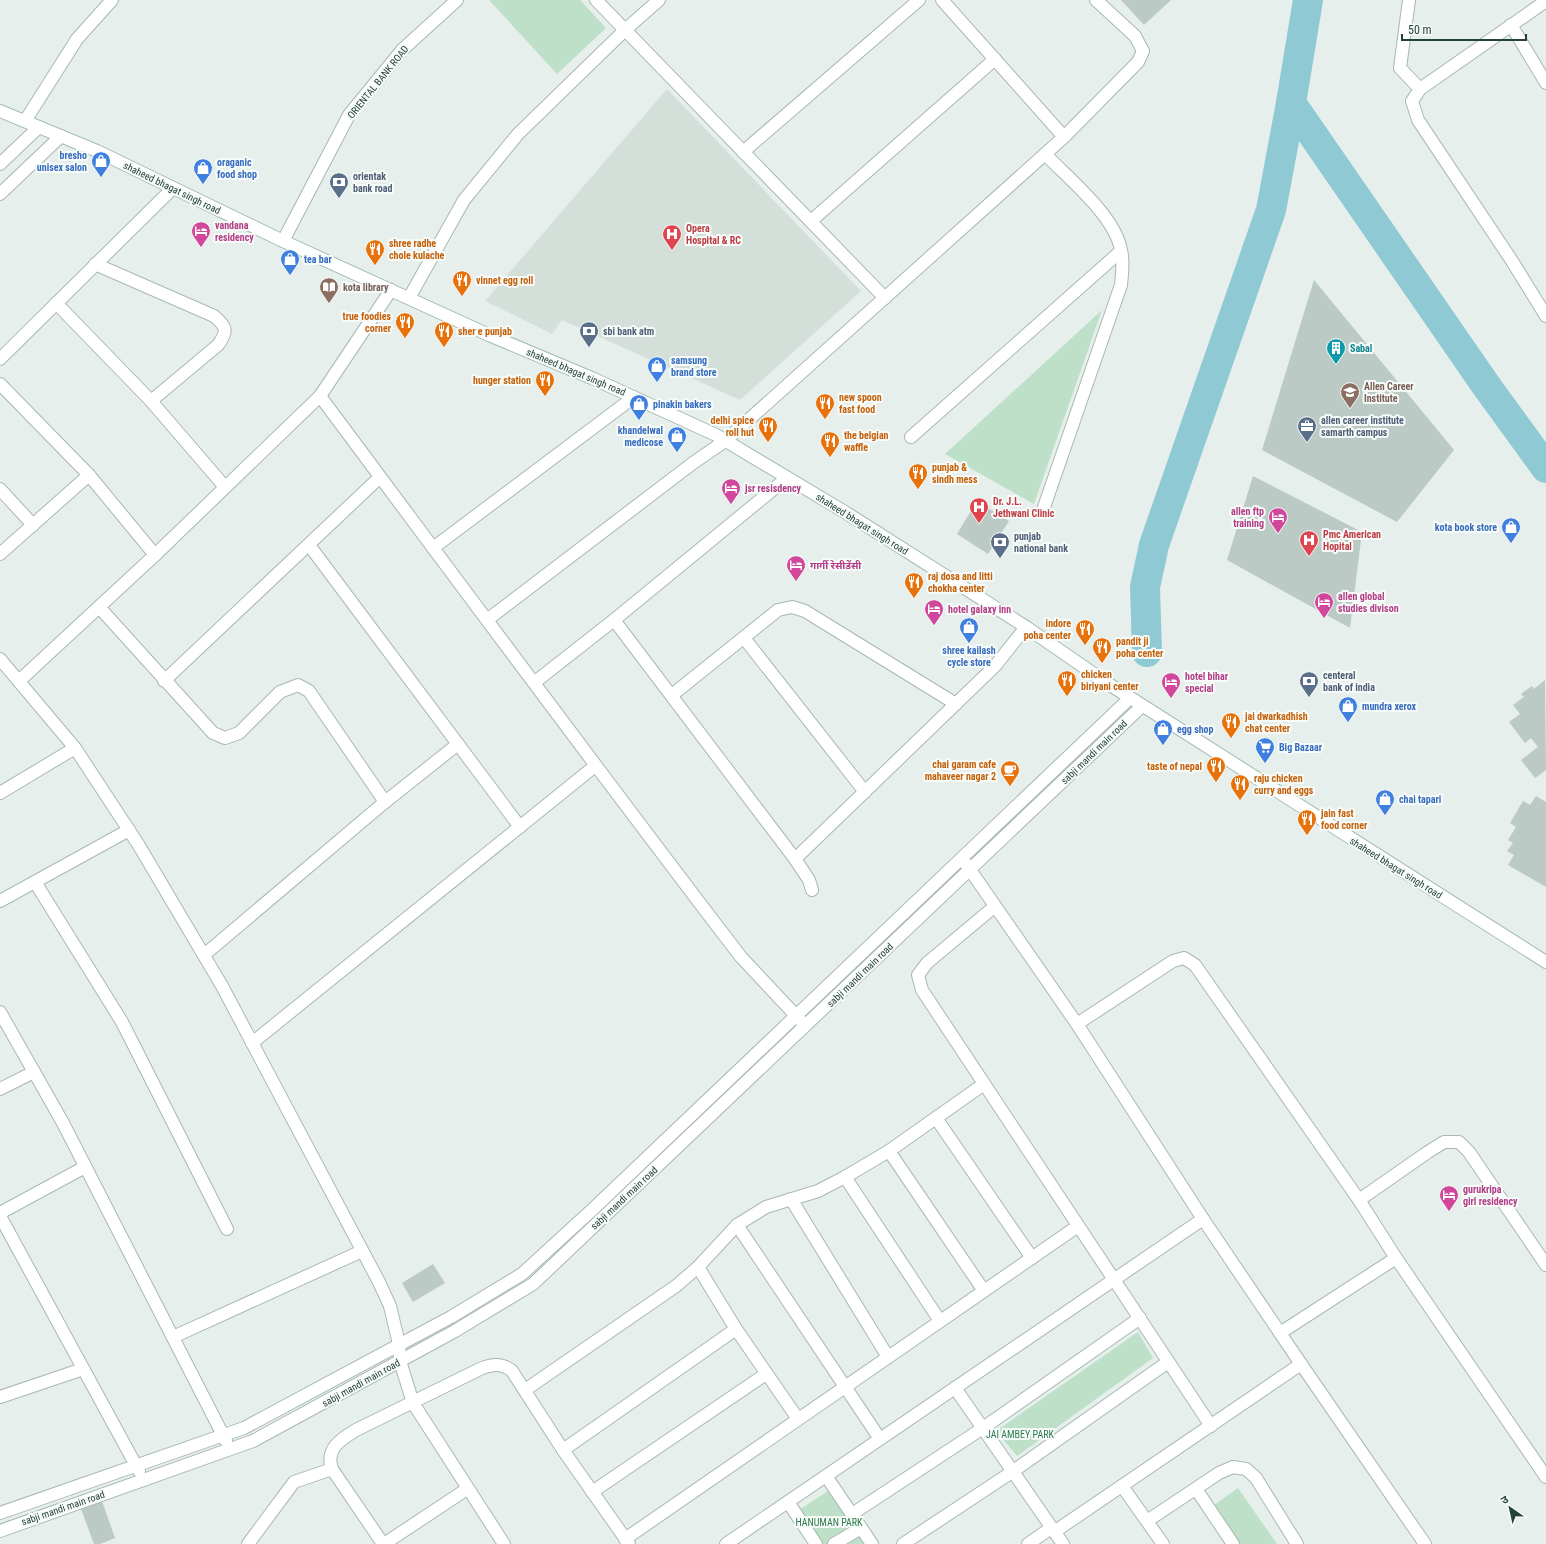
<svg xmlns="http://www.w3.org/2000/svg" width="1546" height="1544" font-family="'Roboto Condensed','Noto Sans Devanagari',sans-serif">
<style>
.built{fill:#d4dfda}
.green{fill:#bfe0c8}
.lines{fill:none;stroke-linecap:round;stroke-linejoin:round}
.river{stroke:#8ec9d4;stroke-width:30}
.building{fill:#bbcac4}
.street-casing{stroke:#a8b8b2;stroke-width:14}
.secondary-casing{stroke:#a4bbb3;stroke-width:14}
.street{stroke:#fff;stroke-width:12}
.secondary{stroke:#fff;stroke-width:12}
.labels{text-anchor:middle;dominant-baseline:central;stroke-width:4;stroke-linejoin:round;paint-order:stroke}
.street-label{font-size:10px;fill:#24423a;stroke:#f7fbf9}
.shop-label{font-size:10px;font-weight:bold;fill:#366cbe;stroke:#f7fbf9;text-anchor:start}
.service-label{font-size:10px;font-weight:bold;fill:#4e5e75;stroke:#f7fbf9;text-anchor:start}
.hotel-label{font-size:10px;font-weight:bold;fill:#b23c85;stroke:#f7fbf9;text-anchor:start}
.health-label{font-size:10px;font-weight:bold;fill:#be3a42;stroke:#f7fbf9;text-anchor:start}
.food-label{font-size:10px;font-weight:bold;fill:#c56008;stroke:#f7fbf9;text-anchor:start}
.education-label{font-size:10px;font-weight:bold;fill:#785e54;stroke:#f7fbf9;text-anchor:start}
.culture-label{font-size:10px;font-weight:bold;fill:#0d838f;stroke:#f7fbf9;text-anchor:start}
.park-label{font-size:10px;fill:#2d7a4b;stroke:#f7fbf9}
</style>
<rect width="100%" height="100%" fill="#e6efeb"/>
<polygon class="built" points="667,89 861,291 740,400 562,320 552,334 485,301"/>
<g class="green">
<polygon points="489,0 580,0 606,28 557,74"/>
<polygon points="1102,310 1034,504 945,454"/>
<polygon points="1138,1332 1153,1358 1017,1456 996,1431"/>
<polygon points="1238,1488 1277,1544 1235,1544 1210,1508"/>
<polygon points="828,1491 865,1544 822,1544 799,1510"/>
</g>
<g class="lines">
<g class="river">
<polyline points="1308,0 1291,103 1485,384 1546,468"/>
<polyline points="1147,652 1145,587 1154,545 1271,210 1291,103"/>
</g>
</g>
<g class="building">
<polygon points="1121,0 1171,0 1144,25"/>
<polygon points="1314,280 1454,450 1397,522 1262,450"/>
<polygon points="1253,476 1362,532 1350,628 1227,560"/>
<polygon points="977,501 1009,521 988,554 957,534"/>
<polygon points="1545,680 1546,770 1535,778 1521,760 1538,747 1531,738 1525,743 1509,722 1520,714 1513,705 1524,697 1521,694 1532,686 1534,689"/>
<polygon points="1536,796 1546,802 1546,887 1508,865 1514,855 1507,851 1513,843 1508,840 1516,827 1510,823 1523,801 1530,805"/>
<polygon points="433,1264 445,1283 413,1302 402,1283"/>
<polygon points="102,1501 115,1538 100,1544 94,1544 81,1509"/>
</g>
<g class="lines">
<g class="street-casing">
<g id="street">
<polyline points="596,0 885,298"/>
<polyline points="942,0 1064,137"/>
<polyline points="1409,0 1400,68 1420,89"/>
<polyline points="1546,1 1420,89 1412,101 1418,120 1512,261 1546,316"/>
<polyline points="1511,25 1546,83"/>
<polyline points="25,121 77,39 112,0"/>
<polyline points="743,152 919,0"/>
<polyline points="0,164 39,127"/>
<polyline points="0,194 61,136"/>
<polyline points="811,221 995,59"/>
<polyline points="283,241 349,115 402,50 457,0"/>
<path d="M95,264L214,316C227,327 228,331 218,345L151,401"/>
<polyline points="409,298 464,200 518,134 625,30 659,0"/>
<polyline points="56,303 151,401 225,487"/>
<polyline points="0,359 173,188"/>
<polyline points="0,384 89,475 155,555"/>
<path d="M320,396C453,575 586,754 721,931L741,957L801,1021"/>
<polyline points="911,437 1121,251"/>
<polyline points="0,489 33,525"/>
<path d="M1043,510L1121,285C1122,273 1124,262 1121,250C1115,216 1069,179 1045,154"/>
<polyline points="309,545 520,827"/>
<polyline points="433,548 634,397"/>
<polyline points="0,554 89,475"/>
<polyline points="99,607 213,733 225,738 239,733 280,692 298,685 309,691 385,802"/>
<polyline points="487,620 693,463 725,441 1064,137 1138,62 1143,51 1135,36 1096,0"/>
<polyline points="614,620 795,859 809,880 812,890"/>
<polyline points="744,638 865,792"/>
<polyline points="0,659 75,748 138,844 222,986 379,1282 390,1306 399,1344 400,1361 413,1403 504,1544"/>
<polyline points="19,681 155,555 320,396 391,290"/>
<polyline points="164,681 380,477"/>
<polyline points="535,682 614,620 787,478"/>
<polyline points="672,695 778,610 792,607 805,611 956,704"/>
<polyline points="0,793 75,748"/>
<polyline points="795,859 995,666 1026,627"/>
<polyline points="966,864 1077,1024 1203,1219 1301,1364 1425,1544"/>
<polyline points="35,882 122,1022 227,1229"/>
<polyline points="0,901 129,830"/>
<polyline points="994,907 927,963 918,975 922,990 1211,1426"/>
<polyline points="204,955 385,802 458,744"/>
<polyline points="0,1012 63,1123 226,1441"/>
<polyline points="1077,1024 1173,961 1184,958 1195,965 1359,1200 1396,1258 1546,1477"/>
<polyline points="252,1043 595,766"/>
<polyline points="0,1089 34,1072"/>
<polyline points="936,1118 1032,1258"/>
<polyline points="889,1151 984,1291"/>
<polyline points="845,1177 940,1321"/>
<polyline points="791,1199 888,1357"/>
<polyline points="1359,1200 1428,1152 1444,1142 1459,1142 1469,1152 1546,1265"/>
<polyline points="0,1213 85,1167"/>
<polyline points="0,1216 139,1471"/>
<polyline points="737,1225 880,1439"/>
<polyline points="698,1267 736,1329 798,1419"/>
<polyline points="1280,1333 1396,1258"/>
<polyline points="173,1337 362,1251"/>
<polyline points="955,1388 1063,1544"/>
<polyline points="525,1390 676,1286 698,1267 737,1225 766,1207 818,1191 845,1177 889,1151 984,1084"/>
<polyline points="0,1397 83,1369"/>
<polyline points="563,1450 736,1329"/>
<polyline points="826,1476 872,1544"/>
<polyline points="1122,1486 1163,1544"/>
<polyline points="1196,1489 1233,1544"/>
<polyline points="592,1492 766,1374"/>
<polyline points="788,1502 816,1544"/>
<polyline points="0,1513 244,1428 451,1317 522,1274 593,1209 1130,698"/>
<polyline points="852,1514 983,1428 1140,1318"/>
<polyline points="1147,1521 1219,1473 1233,1467 1246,1469 1256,1478 1297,1544"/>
<polyline points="0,1531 253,1441 455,1331 533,1284 1142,706"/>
<polyline points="1054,1532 1301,1364"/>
<polyline points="625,1539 1078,1226"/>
<polyline points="248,1544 294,1482 332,1469"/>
<path d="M383,1544L332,1469C325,1449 341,1439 356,1430L482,1368C493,1364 502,1363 512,1371L563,1450L629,1544"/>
<polyline points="384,1544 467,1489"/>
<polyline points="726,1544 1203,1219"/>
<polyline points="834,1544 861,1528"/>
<polyline points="903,1544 1012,1472 1168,1362"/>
<polyline points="1028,1544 1051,1528"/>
</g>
</g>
<g class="secondary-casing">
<polyline id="secondary" points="0,111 97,151 283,241 489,335 594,379 716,435 848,514 1026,627 1104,681 1546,962"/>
</g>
<use href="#street" class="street"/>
<use href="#secondary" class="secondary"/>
</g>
<defs>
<g id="shop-pin" transform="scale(1)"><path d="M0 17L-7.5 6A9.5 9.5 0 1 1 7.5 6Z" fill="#3f7fe0" stroke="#f7fbf9"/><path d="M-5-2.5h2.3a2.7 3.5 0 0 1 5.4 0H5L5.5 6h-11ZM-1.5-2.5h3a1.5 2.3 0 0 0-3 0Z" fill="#fff"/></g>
<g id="bank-pin" transform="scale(1)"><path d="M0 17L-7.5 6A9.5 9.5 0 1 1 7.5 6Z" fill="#5c6f8a" stroke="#f7fbf9"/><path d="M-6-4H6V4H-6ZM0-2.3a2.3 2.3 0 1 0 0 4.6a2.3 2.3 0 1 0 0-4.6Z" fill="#fff"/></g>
<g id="hotel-pin" transform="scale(1)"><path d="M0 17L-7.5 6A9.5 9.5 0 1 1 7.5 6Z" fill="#d1479c" stroke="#f7fbf9"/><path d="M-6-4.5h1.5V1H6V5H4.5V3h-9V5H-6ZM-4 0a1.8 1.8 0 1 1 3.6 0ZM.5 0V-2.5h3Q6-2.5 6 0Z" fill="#fff"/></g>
<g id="hospital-pin" transform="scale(1)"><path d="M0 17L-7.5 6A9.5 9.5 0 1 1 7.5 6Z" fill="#e0444e" stroke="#f7fbf9"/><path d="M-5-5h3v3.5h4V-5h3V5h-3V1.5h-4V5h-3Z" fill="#fff"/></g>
<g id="restaurant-pin" transform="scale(1)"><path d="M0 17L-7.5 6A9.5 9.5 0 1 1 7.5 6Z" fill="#e8710a" stroke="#f7fbf9"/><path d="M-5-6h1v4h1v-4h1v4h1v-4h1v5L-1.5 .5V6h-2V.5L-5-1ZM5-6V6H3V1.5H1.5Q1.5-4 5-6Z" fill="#fff"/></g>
<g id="library-pin" transform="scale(1)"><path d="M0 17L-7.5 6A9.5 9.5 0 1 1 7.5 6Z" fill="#8d6e63" stroke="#f7fbf9"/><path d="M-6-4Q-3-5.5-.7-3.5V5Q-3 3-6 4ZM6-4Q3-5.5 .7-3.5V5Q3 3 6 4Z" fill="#fff"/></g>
<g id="building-pin" transform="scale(1)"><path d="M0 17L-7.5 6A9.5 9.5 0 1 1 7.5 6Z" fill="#0f9aa8" stroke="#f7fbf9"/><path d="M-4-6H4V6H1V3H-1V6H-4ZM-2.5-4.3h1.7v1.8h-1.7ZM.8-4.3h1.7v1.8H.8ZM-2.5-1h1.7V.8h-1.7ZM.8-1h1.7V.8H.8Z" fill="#fff"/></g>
<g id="university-pin" transform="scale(1)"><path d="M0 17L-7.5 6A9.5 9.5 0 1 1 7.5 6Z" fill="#8d6e63" stroke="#f7fbf9"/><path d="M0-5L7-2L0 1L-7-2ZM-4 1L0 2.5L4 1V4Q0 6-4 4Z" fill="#fff"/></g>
<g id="office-pin" transform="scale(1)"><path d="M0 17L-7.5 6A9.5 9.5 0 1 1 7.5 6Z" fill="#5c6f8a" stroke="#f7fbf9"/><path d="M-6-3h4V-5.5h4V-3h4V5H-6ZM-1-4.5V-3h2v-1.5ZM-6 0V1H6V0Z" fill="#fff"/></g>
<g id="supermarket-pin" transform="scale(1)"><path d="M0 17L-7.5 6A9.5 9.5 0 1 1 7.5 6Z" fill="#3f7fe0" stroke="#f7fbf9"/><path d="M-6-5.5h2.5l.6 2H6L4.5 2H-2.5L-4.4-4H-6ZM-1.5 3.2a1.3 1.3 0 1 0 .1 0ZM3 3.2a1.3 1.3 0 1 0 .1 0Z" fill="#fff"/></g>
<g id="cafe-pin" transform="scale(1)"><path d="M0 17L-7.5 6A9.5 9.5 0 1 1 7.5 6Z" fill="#e8710a" stroke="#f7fbf9"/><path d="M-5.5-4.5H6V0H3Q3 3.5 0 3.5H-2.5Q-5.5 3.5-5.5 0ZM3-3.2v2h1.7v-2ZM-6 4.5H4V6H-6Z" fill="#fff"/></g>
</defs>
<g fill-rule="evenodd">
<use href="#shop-pin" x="101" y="161"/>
<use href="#shop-pin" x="203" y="168"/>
<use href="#bank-pin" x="339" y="182"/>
<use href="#hotel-pin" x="201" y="231"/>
<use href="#hospital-pin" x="672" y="234"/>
<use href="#restaurant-pin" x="375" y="249"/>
<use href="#shop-pin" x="290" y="259"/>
<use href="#restaurant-pin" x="462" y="280"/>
<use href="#library-pin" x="329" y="287"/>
<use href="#restaurant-pin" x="405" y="322"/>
<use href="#restaurant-pin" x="444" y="331"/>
<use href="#bank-pin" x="589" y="331"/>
<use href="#building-pin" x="1336" y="348"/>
<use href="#shop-pin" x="657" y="366"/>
<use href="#restaurant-pin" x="545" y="380"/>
<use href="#university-pin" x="1350" y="392"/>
<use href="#restaurant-pin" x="825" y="403"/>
<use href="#shop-pin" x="639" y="404"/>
<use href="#restaurant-pin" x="768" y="426"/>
<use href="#office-pin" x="1307" y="426"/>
<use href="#shop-pin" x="677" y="436"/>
<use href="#restaurant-pin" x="830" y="441"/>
<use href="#restaurant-pin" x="918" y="473"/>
<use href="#hotel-pin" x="731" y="488"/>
<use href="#hospital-pin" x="979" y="507"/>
<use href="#hotel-pin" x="1278" y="517"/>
<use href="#shop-pin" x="1511" y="527"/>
<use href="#hospital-pin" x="1309" y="540"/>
<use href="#bank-pin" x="1000" y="542"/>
<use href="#hotel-pin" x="796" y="565"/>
<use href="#restaurant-pin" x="914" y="582"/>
<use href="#hotel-pin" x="1324" y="602"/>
<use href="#hotel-pin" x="934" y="609"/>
<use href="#shop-pin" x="969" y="627"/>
<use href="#restaurant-pin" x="1085" y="629"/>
<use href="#restaurant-pin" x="1102" y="647"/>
<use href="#restaurant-pin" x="1067" y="680"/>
<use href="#bank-pin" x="1309" y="681"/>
<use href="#hotel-pin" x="1171" y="682"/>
<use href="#shop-pin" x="1348" y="706"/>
<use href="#restaurant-pin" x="1231" y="722"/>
<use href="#shop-pin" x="1163" y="729"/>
<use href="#supermarket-pin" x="1265" y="747"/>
<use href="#restaurant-pin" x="1216" y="766"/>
<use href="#cafe-pin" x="1010" y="770"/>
<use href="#restaurant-pin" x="1240" y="784"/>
<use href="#shop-pin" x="1385" y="799"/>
<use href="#restaurant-pin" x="1307" y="819"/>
<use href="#hotel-pin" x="1449" y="1195"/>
</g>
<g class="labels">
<g class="street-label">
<text transform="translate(378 82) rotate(-51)">ORIENTAL BANK ROAD</text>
<text transform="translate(172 188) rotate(26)">shaheed bhagat singh road</text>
<text transform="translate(576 372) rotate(23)">shaheed bhagat singh road</text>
<text transform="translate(862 524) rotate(32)">shaheed bhagat singh road</text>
<text transform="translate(1094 752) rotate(-44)">sabji mandi main road</text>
<text transform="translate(1396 868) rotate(32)">shaheed bhagat singh road</text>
<text transform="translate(860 975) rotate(-44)">sabji mandi main road</text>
<text transform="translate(624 1198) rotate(-43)">sabji mandi main road</text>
<text transform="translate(361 1383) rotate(-29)">sabji mandi main road</text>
<text transform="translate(63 1508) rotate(-19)">sabji mandi main road</text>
</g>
<g class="shop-label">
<text x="87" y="155" text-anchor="end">bresho<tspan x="87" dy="12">unisex salon</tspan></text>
<text x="217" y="162">oraganic<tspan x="217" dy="12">food shop</tspan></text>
<text x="304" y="259">tea bar</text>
<text x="671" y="360">samsung<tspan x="671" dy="12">brand store</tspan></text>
<text x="653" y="404">pinakin bakers</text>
<text x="663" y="430" text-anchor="end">khandelwal<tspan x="663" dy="12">medicose</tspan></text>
<text x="1497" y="527" text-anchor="end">kota book store</text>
<text x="969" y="650" text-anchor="middle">shree kailash<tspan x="969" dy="12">cycle store</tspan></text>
<text x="1362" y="706">mundra xerox</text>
<text x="1177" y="729">egg shop</text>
<text x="1279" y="747">Big Bazaar</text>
<text x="1399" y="799">chai tapari</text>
</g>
<g class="service-label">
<text x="353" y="176">orientak<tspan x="353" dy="12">bank road</tspan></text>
<text x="603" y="331">sbi bank atm</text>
<text x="1321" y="420">allen career institute<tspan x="1321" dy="12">samarth campus</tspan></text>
<text x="1014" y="536">punjab<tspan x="1014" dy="12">national bank</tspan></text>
<text x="1323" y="675">centeral<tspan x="1323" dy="12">bank of india</tspan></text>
</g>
<g class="hotel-label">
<text x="215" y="225">vandana<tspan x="215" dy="12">residency</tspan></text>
<text x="745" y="488">jsr resisdency</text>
<text x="1264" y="511" text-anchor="end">allen ftp<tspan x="1264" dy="12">training</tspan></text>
<text x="810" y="565">गार्गी रेसीडेंसी</text>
<text x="1338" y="596">allen global<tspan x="1338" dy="12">studies divison</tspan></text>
<text x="948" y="609">hotel galaxy inn</text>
<text x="1185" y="676">hotel bihar<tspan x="1185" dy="12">special</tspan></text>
<text x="1463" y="1189">gurukripa<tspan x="1463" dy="12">girl residency</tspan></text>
</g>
<g class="health-label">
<text x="686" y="228">Opera<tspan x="686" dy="12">Hospital &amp; RC</tspan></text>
<text x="993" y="501">Dr. J.L.<tspan x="993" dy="12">Jethwani Clinic</tspan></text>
<text x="1323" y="534">Pmc American<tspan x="1323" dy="12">Hopital</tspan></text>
</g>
<g class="food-label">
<text x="389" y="243">shree radhe<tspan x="389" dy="12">chole kulache</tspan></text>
<text x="476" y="280">vinnet egg roll</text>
<text x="391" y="316" text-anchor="end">true foodies<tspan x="391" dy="12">corner</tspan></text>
<text x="458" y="331">sher e punjab</text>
<text x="531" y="380" text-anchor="end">hunger station</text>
<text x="839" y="397">new spoon<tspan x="839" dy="12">fast food</tspan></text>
<text x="754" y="420" text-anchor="end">delhi spice<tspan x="754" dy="12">roll hut</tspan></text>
<text x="844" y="435">the belgian<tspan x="844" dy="12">waffle</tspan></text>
<text x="932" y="467">punjab &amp;<tspan x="932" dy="12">sindh mess</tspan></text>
<text x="928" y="576">raj dosa and litti<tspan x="928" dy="12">chokha center</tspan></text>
<text x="1071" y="623" text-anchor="end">indore<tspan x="1071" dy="12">poha center</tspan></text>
<text x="1116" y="641">pandit ji<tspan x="1116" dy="12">poha center</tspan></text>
<text x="1081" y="674">chicken<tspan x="1081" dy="12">biriyani center</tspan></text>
<text x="1245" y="716">jai dwarkadhish<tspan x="1245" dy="12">chat center</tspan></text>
<text x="996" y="764" text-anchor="end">chai garam cafe<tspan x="996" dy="12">mahaveer nagar 2</tspan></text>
<text x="1202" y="766" text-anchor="end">taste of nepal</text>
<text x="1254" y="778">raju chicken<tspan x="1254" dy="12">curry and eggs</tspan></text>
<text x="1321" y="813">jain fast<tspan x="1321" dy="12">food corner</tspan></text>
</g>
<g class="education-label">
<text x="343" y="287">kota library</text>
<text x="1364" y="386">Allen Career<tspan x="1364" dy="12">Institute</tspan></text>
</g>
<g class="culture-label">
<text x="1350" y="348">Sabal</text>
</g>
<g class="park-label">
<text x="1020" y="1434">JAI AMBEY PARK</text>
<text x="829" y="1522">HANUMAN PARK</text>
</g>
</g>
<g transform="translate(1510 1508) rotate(326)" stroke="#f7fbf9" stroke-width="3" paint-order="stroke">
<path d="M0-3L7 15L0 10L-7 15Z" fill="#24423a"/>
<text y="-6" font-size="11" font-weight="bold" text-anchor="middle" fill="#24423a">उ</text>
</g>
<path d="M1402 34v6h124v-6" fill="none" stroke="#24423a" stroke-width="2"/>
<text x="1408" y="34" font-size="12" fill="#24423a" stroke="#f7fbf9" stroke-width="3" paint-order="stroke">50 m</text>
</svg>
